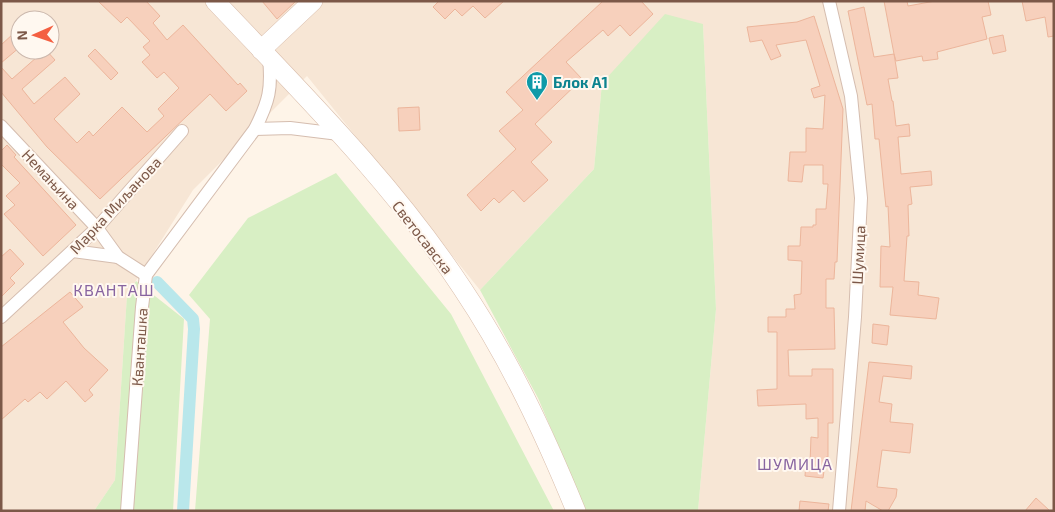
<svg xmlns="http://www.w3.org/2000/svg" width="1055" height="512" font-family="'Exo 2',sans-serif">
<style>
.residential{fill:#f7e6d5;fill-rule:evenodd}
.green{fill:#d8efc4}
.lines{fill:none;stroke-linecap:round;stroke-linejoin:round}
.canal{stroke:#b9e7eb;stroke-width:12}
.building{fill:#f7d0bc;stroke:#ecb59b}
.street-casing{stroke:#d5bdaf;stroke-width:14}
.secondary-casing{stroke:#d9bdab;stroke-width:20}
.street{stroke:#fff;stroke-width:12}
.secondary{stroke:#fff;stroke-width:19}
.labels{text-anchor:middle;dominant-baseline:central;stroke-width:4;stroke-linejoin:round;paint-order:stroke}
.culture-label{font-size:15px;font-weight:bold;fill:#0d838f;stroke:#fff8f0;text-anchor:start}
.street-label{font-size:15px;fill:#7c5848;stroke:#fff8f0}
.neighbourhood-label{font-size:16px;letter-spacing:1px;fill:#8864a0;stroke:#fff8f0}
</style>
<rect width="100%" height="100%" fill="#fef4e8"/>
<path class="residential" d="M1,1H1054V511H698L716,309L703,24L602,83L594,169L480,290L307,76L193,190L127,295L115,480L94,511H1ZM20,20H50V50H20Z"/>
<g class="green">
<polygon points="665,14 703,24 716,309 698,511 586,511 538,398 480,290 594,169 602,83"/>
<polygon points="336,173 451,314 554,511 195,511 210,319 189,295 248,218"/>
<polygon points="136,281 184,319 173,511 94,511 115,480 127,295"/>
</g>
<g class="lines">
<polyline class="canal" points="157,282 193,319 194,329 183,511"/>
</g>
<g class="building">
<polygon points="98,1 146,1 160,16 153,23 167,40 183,25 238,85 240,83 247,91 226,111 210,94 100,199 47,147 1,92 1,67 12,79 37,57 30,50 46,50 55,60 22,89 34,104 65,77 80,94 54,119 77,143 89,131 93,136 122,107 147,132 164,116 158,109 179,88 164,72 157,78 142,62 150,55 143,47 150,41 127,17 121,23"/>
<polygon points="262,1 296,1 277,19"/>
<polygon points="439,1 504,1 485,18 473,6 462,16 455,9 445,19 433,7"/>
<polygon points="603,1 641,1 653,14 630,36 620,25 608,36 603,30 566,62 582,79 535,124 552,142 531,162 548,180 524,202 513,190 499,203 494,198 481,211 467,195 516,149 499,131 523,110 506,92"/>
<polygon points="884,1 907,1 908,6 935,1 988,1 991,15 982,17 987,39 937,52 938,59 923,61 922,56 896,61 894,54 898,78 888,79 892,101 893,101 896,126 909,124 910,136 898,137 901,174 931,171 932,185 910,187 912,204 908,205 909,236 907,236 904,281 919,282 918,295 939,298 936,319 890,315 893,287 880,287 881,246 890,247 888,206 886,207 884,189 879,139 875,139 872,104 867,105 848,11 864,7 874,57 894,54"/>
<polygon points="1022,1 1054,1 1054,36 1048,37 1045,17 1026,21"/>
<polygon points="814,16 843,109 837,262 835,262 834,279 826,279 826,308 834,308 835,349 788,350 789,376 812,376 812,369 833,369 833,423 828,423 828,457 826,457 823,478 805,476 806,462 810,463 811,437 818,438 818,418 806,419 806,404 758,406 757,390 777,389 777,332 768,332 768,317 786,317 786,309 795,309 794,295 801,294 802,261 788,260 788,246 800,246 801,227 813,227 813,225 816,225 816,209 826,209 828,184 823,184 823,165 804,165 802,182 788,181 790,152 806,152 806,128 823,129 825,95 814,98 811,89 820,86 806,40 776,45 781,56 771,60 762,40 750,42 747,27 797,22"/>
<polygon points="13,34 20,42 20,47 1,63 1,45"/>
<polygon points="1003,35 1006,51 993,54 989,38"/>
<polygon points="95,49 118,73 111,80 88,56"/>
<polygon points="419,107 420,130 399,131 398,108"/>
<polygon points="7,145 16,155 14,157 76,225 43,256 4,214 15,205 6,196 20,183 1,164 1,151"/>
<polygon points="10,249 24,264 10,278 15,283 1,297 1,257"/>
<polygon points="70,292 83,307 63,322 84,348 108,370 89,390 93,395 85,402 66,381 47,399 40,392 28,402 25,399 1,420 1,347"/>
<polygon points="873,324 889,326 887,345 872,343"/>
<polygon points="869,362 912,366 911,379 883,376 879,402 892,404 890,422 913,424 910,453 882,450 877,487 897,489 896,497 888,511 883,511 866,501 865,511 851,511"/>
<polygon points="1036,498 1050,511 1025,511"/>
<polygon points="800,501 829,504 828,511 799,511"/>
</g>
<g class="lines">
<g class="street-casing">
<g id="street">
<polyline points="829,1 851,96 861,198 855,317 839,511"/>
<polyline points="1,126 97,228 118,257 146,275"/>
<polyline points="255,129 290,128 339,134"/>
<polyline points="73,251 118,257"/>
<polyline points="1,317 97,228 182,131"/>
<path d="M127,511L142,307L146,275L255,129C269,101 272,89 269,58"/>
</g>
</g>
<g class="secondary-casing">
<g id="secondary">
<path d="M215,1C301,92 393,183 462,288C509,358 544,433 576,511"/>
<polyline points="261,50 313,1"/>
</g>
</g>
<use href="#street" class="street"/>
<use href="#secondary" class="secondary"/>
</g>
<defs>
<g id="building-pin" transform="scale(1.125)"><path d="M0 17L-7.5 6A9.5 9.5 0 1 1 7.5 6Z" fill="#0f9aa8" stroke="#fff8f0"/><path d="M-4-6H4V6H1V3H-1V6H-4ZM-2.5-4.3h1.7v1.8h-1.7ZM.8-4.3h1.7v1.8H.8ZM-2.5-1h1.7V.8h-1.7ZM.8-1h1.7V.8H.8Z" fill="#fff"/></g>
</defs>
<g fill-rule="evenodd">
<use href="#building-pin" x="537" y="82"/>
</g>
<g class="labels">
<g class="culture-label">
<text x="553" y="82">Блок А1</text>
</g>
<g class="street-label">
<text transform="translate(51 179) rotate(47)">Немањина</text>
<text transform="translate(115 205) rotate(-47)">Марка Миљанова</text>
<text transform="translate(423 237) rotate(52)">Светосавска</text>
<text transform="translate(858 255) rotate(-87)">Шумица</text>
<text transform="translate(139 347) rotate(-86)">Кванташка</text>
</g>
<g class="neighbourhood-label">
<text x="114" y="289">КВАНТАШ</text>
<text x="795" y="463">ШУМИЦА</text>
</g>
</g>
<rect width="1055" height="512" fill="none" stroke="#7c5848" stroke-width="5"/>
<g transform="translate(35 35) rotate(268)"><circle r="24" fill="#fff8f0" stroke="#cbb8ad"/>
<path d="M0-4L9 19L0 12L-9 19Z" fill="#f45f41"/>
<text y="-8" font-size="14" font-weight="bold" text-anchor="middle" fill="#7c5848">N</text>
</g>
</svg>
